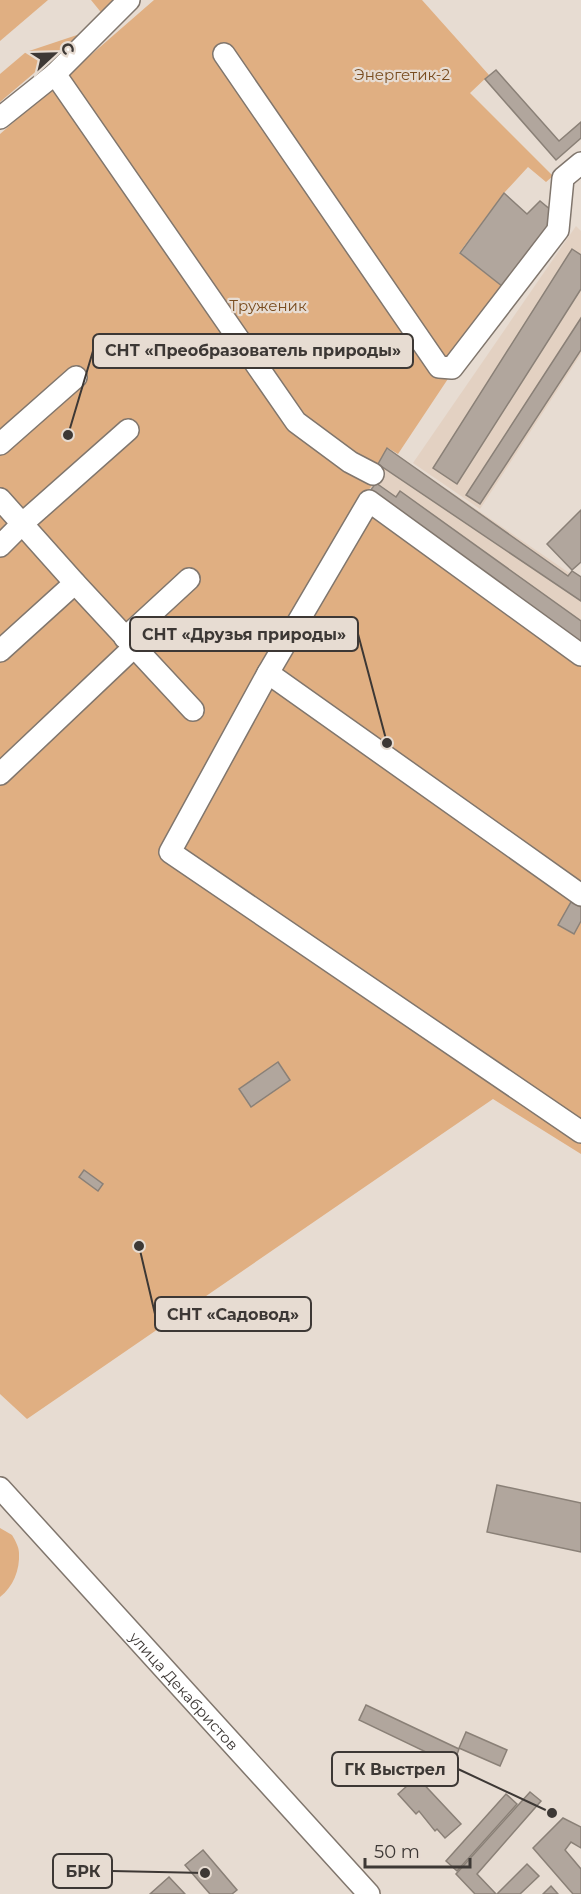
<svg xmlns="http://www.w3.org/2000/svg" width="581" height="1894" font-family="Montserrat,sans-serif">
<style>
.built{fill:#e3d1c2}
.green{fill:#e0af82}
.building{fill:#b1a69d;stroke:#8a8077;stroke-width:1.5}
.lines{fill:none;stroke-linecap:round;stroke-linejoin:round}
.minor-casing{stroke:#80766d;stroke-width:24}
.minor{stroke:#fff;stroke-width:21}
.labels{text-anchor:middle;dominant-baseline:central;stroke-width:4.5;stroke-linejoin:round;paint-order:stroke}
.park-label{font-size:15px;fill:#794c1f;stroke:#e7dcd2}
.street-label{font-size:15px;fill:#3d3835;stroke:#e7dcd2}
.leader{fill:none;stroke:#3d3835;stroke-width:2}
.callout-dot{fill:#3d3835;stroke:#e7dcd2;stroke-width:2}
.callout{fill:#e7dcd2;stroke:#3d3835;stroke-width:2}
.callout-label{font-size:16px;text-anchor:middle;font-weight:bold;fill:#3d3835}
</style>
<rect width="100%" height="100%" fill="#e7dcd2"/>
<g class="built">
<polygon points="576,226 581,231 581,354 480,509 413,463"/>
<polygon points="387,448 581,581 581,644 370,491 378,464"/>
</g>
<g class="green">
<polygon points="0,0 48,0 0,41"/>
<polygon points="91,0 119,0 104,16"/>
<polygon points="154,0 422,0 489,75 470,93 553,176 546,182 528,167 504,193 459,253 507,290 398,454 388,448 378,463 385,470 366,493 581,644 581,1154 493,1099 27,1419 0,1394 0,134"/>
<polygon points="80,34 0,102 0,74 26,52"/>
<path d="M0,1528L12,1535C15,1540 19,1547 19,1553C20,1570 13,1587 0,1597Z"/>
</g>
<g class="building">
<polygon points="496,70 559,141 581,122 581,138 556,160 485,79"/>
<polygon points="504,193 527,214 540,201 558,216 507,290 460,253"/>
<polygon points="572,249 581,255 581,289 457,484 433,468"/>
<polygon points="581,318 581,350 480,504 466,495"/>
<polygon points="387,448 568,576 572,571 581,577 581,601 378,464"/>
<polygon points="376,483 396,497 400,491 581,621 581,642 370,491"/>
<polygon points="581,510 581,562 572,570 547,544"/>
<polygon points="571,902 581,907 581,921 574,934 558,925"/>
<polygon points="278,1062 290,1080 251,1107 239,1089"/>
<polygon points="84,1170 103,1184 98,1191 79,1177"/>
<polygon points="497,1485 581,1503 581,1552 487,1532"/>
<polygon points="366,1705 459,1749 453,1765 359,1720"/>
<polygon points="466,1732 507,1750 500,1766 459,1748"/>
<polygon points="417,1777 461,1824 445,1838 437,1829 435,1831 419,1811 416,1814 398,1794"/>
<polygon points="530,1792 541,1801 477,1874 496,1894 475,1894 456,1874"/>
<polygon points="506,1794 517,1804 457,1871 446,1861"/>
<polygon points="563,1818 581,1827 581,1848 571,1842 565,1850 581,1869 581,1894 573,1894 533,1848"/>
<polygon points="203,1850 237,1890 232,1894 210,1894 185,1865"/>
<polygon points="527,1864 539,1876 520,1894 497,1894"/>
<polygon points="169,1877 185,1894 150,1894"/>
<polygon points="551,1886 558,1894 543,1894"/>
</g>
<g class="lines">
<g class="minor-casing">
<g id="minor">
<polyline points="224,54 439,367 452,368 558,230 563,178 581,163"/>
<polyline points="55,74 296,422 350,462 373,474"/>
<polyline points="0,118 55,74 129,0"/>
<polyline points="0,444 76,377"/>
<polyline points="0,499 75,583 193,710"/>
<polyline points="0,546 23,523 128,430"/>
<polyline points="125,638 189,579"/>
<polyline points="0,651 75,583"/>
<polyline points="581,655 369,501 268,673 170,852 581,1132"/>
<polyline points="268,673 581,895"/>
<polyline points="0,774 134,647"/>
<path id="s1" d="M0,1488L369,1894"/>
</g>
</g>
<use href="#minor" class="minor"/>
</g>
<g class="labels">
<g class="park-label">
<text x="402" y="74">Энергетик-2</text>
<text x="268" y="305">Труженик</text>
</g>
<g class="street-label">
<text stroke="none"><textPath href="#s1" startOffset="274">улица Декабристов</textPath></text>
</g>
</g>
<path class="leader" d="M68 435L93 351M387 743L358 634M139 1246L155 1314M552 1813L458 1769M205 1873L112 1871"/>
<g class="callout-dot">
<circle cx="68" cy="435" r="6"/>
<circle cx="387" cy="743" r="6"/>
<circle cx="139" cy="1246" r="6"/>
<circle cx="552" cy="1813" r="6"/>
<circle cx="205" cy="1873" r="6"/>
</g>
<g class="callout">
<rect x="93" y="334" width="320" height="34" rx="6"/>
<rect x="130" y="617" width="228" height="34" rx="6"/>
<rect x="155" y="1297" width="156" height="34" rx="6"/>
<rect x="332" y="1752" width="126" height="34" rx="6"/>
<rect x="53" y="1854" width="59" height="34" rx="6"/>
</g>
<g class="callout-label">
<text x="253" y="356">СНТ «Преобразователь природы»</text>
<text x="244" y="640">СНТ «Друзья природы»</text>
<text x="233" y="1320">СНТ «Садовод»</text>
<text x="395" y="1775">ГК Выстрел</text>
<text x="83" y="1877">БРК</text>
</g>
<g transform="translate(54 54) rotate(68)" stroke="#e7dcd2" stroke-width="4.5" paint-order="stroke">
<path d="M0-4.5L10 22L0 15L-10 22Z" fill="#3d3835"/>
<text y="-9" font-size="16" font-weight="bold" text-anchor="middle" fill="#3d3835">С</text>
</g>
<path d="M365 1858v9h105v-9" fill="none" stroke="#3d3835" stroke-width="3"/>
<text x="374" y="1858" font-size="18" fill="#3d3835" stroke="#e7dcd2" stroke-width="4.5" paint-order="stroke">50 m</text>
</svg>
